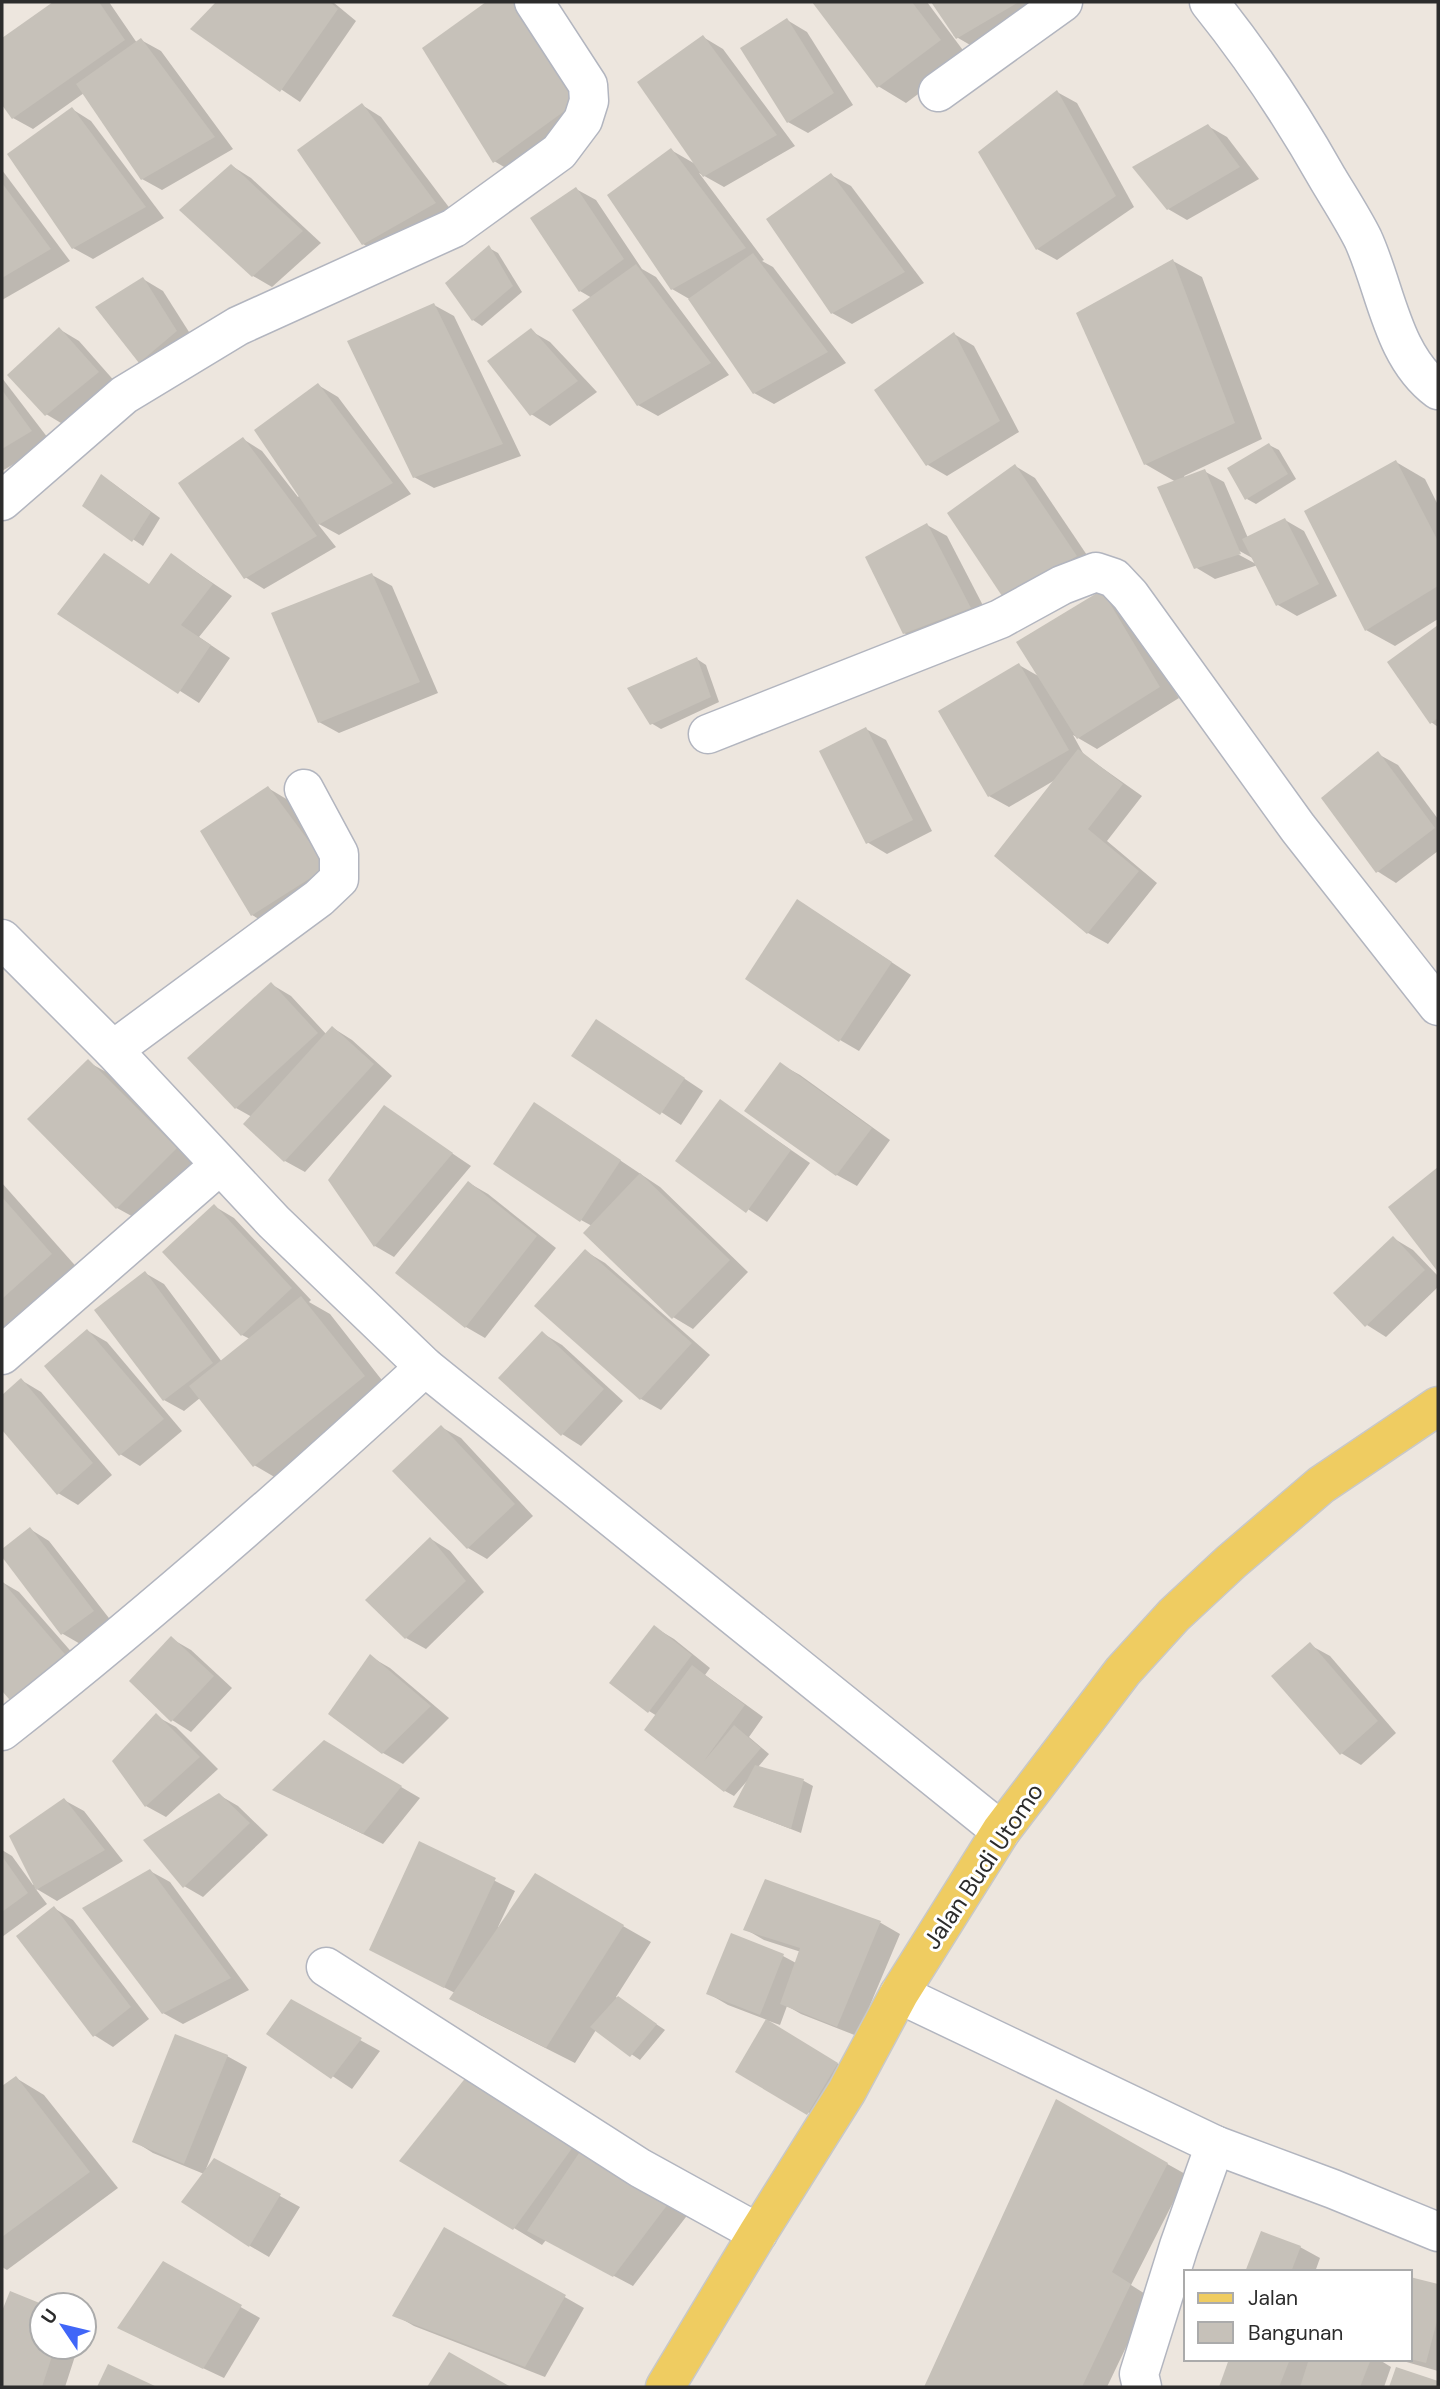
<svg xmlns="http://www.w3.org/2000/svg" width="1440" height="2389" font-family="'DM Sans',sans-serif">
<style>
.shadow{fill:#0003;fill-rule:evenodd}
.building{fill:#c6c1b9}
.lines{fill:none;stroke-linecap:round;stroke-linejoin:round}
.minor-casing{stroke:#b2b5bf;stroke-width:41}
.major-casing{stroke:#c8c8c8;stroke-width:41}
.minor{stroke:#fff;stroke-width:38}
.major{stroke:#efcc61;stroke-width:38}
.labels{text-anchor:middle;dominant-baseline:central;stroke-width:6;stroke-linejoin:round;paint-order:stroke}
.street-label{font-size:24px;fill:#2c2c2c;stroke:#fff}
</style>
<rect width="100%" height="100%" fill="#ede6de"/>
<g class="shadow">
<polygon points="56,2 109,2 137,43 141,40 161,51 233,149 162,190 142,179 84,93 33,129 13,118 2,102 2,40"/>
<polygon points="218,2 333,2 356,21 300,102 192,29"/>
<polygon points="489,2 532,2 602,109 514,173 494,161 425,48"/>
<polygon points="815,2 927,2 968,57 906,103 878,86"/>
<polygon points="933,2 1044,2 977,49 953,35 955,34"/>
<polygon points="787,20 807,32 853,105 808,133 788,122"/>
<polygon points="703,37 723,49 795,146 724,187 699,173 764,260 762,261 773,267 846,363 774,404 754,393 691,300 672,289 671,150 697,165"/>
<polygon points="1057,92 1077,103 1134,207 1057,260 1037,249"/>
<polygon points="362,105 381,117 454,214 383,256 363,244"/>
<polygon points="72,109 91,121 164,218 93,259 73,248"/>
<polygon points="1208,126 1227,137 1259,179 1187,220 1168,209"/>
<polygon points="232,166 251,178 321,243 272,287 253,276"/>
<polygon points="2,170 70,261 2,300"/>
<polygon points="831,175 851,186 924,283 852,324 832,313"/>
<polygon points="576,189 596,200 642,269 656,277 729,375 658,416 638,405 592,298 580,291"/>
<polygon points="489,248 498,253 522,292 482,326 473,320 447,283"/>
<path d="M1173,261L1202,277L1262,439L1184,476L1185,478L1204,471L1224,482L1248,538L1285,520L1304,531L1337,596L1297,616L1278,605L1258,565L1215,579L1195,567L1176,482L1145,464ZM1234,548L1256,560V564L1232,551Z"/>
<polygon points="143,279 163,291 196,343 160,373 141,361"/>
<polygon points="434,305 454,316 521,456 434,488 414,477"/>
<polygon points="59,329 79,341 117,384 66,426 46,414"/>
<polygon points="531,331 550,342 597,392 550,426 531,414"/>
<polygon points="954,334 974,346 1019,432 947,476 928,465"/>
<polygon points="2,378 51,442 2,471"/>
<polygon points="318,385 338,397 411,494 339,535 317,523 336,547 264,589 245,577 243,439 262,451 298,497 300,495"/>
<polygon points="1269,445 1279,450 1296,479 1256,504 1247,499"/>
<polygon points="1396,462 1425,479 1438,505 1438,619 1395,646 1366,630"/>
<polygon points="1015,466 1035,478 1095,567 1005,598"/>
<polygon points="111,482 160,518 143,546 84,506"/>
<polygon points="927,525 947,536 990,619 924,644 904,633"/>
<polygon points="171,555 232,596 199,637 230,658 199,703 59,614 150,585"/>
<polygon points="372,575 392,586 438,693 339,733 319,722"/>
<polygon points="1102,592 1121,603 1179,698 1097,749 1073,735 1084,755 1142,796 1107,841 1157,883 1108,944 1088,933 996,856 1055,780 1009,807 989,796 1019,665 1040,677"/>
<polygon points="1438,627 1438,727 1431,722 1390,662"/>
<polygon points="697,659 706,665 719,702 661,729 651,723"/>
<polygon points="866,729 886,740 932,831 887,854 867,842"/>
<polygon points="1378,754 1398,765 1438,819 1438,851 1396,883 1377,871"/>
<polygon points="268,788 288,800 346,878 271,926 252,915"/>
<polygon points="817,913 911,975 859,1051 840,1040"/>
<polygon points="271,984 291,996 327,1035 333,1028 352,1040 392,1076 305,1172 285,1161 245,1124 252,1117 236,1108"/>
<polygon points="616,1033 703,1091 681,1125 574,1055"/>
<polygon points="88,1062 108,1073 195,1160 137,1219 117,1208 30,1119"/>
<polygon points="780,1064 800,1075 890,1140 857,1186 837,1175 747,1110"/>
<polygon points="720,1101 810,1163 767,1222 677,1161"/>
<polygon points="385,1108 471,1166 394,1257 375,1246 330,1180"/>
<polygon points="554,1116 660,1187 748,1272 693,1329 673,1317 592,1226 581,1220"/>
<polygon points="1438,1169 1438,1269 1390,1208"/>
<polygon points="2,1183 80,1271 2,1338"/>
<polygon points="469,1183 488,1194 556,1248 485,1338 466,1327"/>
<polygon points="214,1206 234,1218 311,1300 309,1302 330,1314 392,1393 283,1482 254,1465 200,1398 184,1411 164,1400 145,1273 164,1284 222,1362 250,1339 242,1335 165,1252"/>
<polygon points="1393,1238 1413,1250 1438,1276 1438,1287 1386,1337 1367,1325"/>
<polygon points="585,1251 605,1263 710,1355 661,1410 641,1399 537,1306"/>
<polygon points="88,1331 107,1342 182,1431 140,1466 120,1454"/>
<polygon points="542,1333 562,1345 623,1401 581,1446 562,1434"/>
<polygon points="21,1380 41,1392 112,1475 78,1505 58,1493 2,1427 2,1397"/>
<polygon points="441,1427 461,1438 533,1516 487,1559 468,1548"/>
<polygon points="30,1529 49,1541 112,1622 82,1645 63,1634 2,1554 2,1549 3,1550"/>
<polygon points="431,1539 450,1551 484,1592 426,1649 406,1638"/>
<polygon points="2,1582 19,1592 89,1672 17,1705 2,1688"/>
<polygon points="654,1627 674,1639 710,1668 705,1675 763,1717 749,1737 769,1754 758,1767 804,1781 813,1786 801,1833 735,1807 747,1781 734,1796 725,1791 698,1768 657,1716 649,1711"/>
<polygon points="172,1639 191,1650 232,1688 191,1732 172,1720"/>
<polygon points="1310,1645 1330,1656 1396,1733 1361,1765 1341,1753"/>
<polygon points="371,1657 390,1668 449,1718 403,1764 383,1753 331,1714"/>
<polygon points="156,1716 176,1727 218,1769 166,1817 146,1806"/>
<polygon points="324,1742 420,1798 383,1844 294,1800"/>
<polygon points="219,1795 238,1806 268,1835 203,1897 184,1886"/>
<polygon points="64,1800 84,1811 123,1861 57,1901 35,1888 47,1904 2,1937 2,1850 12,1856 33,1885 35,1884"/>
<polygon points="420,1843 515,1891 498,1927 499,1928 535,1876 651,1942 616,1997 665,2030 640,2060 596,2030 575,2063 480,2015 451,1998 455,1993 391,1960"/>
<polygon points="150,1871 170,1882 249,1990 183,2024 163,2013"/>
<polygon points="766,1881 881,1923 900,1934 857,2036 801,2014 787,2006 780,2025 769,2021 768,2023 857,2075 828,2124 738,2071 767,2020 728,2005 709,1994 783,1956 796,1963 801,1952 764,1940 745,1929"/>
<polygon points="54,1908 73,1920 149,2019 113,2047 94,2035"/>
<polygon points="291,2002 380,2051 352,2089 269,2034"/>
<polygon points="227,2056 247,2067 206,2169 214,2160 300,2207 269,2257 250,2246 204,2174 153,2153 134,2141"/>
<polygon points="16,2078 44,2095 118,2188 7,2270 2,2267 2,2088"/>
<polygon points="468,2078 689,2213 633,2286 546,2240 542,2245 514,2228"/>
<polygon points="1057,2102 1187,2175 1131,2285 1150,2297 1107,2387 926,2387"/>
<polygon points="445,2229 584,2308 545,2377 414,2326 395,2315"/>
<polygon points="1300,2247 1320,2258 1315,2272 1247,2272"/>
<polygon points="163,2263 260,2318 224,2378 139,2338"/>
<polygon points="1410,2279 1438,2286 1438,2371 1396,2359 1410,2359"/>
<polygon points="11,2294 42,2306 42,2347 78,2347 65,2387 2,2387 2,2316"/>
<polygon points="1231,2359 1378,2359 1391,2367 1384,2387 1221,2387"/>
</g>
<g class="building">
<polygon points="53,2 99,2 125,40 12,119 2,105 2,38"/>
<polygon points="216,2 330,2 338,9 280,92 190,29"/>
<polygon points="486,2 521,2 584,97 493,163 422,48"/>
<polygon points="812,2 912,2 941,40 877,88"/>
<polygon points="931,2 1019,2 956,39"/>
<polygon points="787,18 834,93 787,123 740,48"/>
<polygon points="703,35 777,135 703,177 637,82"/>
<polygon points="141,38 215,137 141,180 76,84"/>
<polygon points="1057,90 1116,196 1036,250 978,152"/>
<polygon points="362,103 436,203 362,245 297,150"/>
<polygon points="72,107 146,207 72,249 7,154"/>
<polygon points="1208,124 1240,167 1167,210 1132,167"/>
<polygon points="671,148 746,248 671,290 607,195"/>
<polygon points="231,164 303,231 252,277 179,210"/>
<polygon points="831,173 905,272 831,314 766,219"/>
<polygon points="2,183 51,249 2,278"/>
<polygon points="576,187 624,259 579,292 530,218"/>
<polygon points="489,245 513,286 472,321 445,283"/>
<polygon points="753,253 828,352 753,394 688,299"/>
<polygon points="1173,259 1235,423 1144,465 1076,313"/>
<polygon points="636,264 711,363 637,406 572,310"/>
<polygon points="143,277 177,331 139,363 95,307"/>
<polygon points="434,303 503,444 413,478 347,341"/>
<polygon points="59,327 99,372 45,416 7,375"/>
<polygon points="531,328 578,381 530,416 487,361"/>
<polygon points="954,332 1000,421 926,466 874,390"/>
<polygon points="318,383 393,483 318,525 254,430"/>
<polygon points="2,390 32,431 2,449"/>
<polygon points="243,437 317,536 244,579 178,483"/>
<polygon points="1269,443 1288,474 1245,500 1227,468"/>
<polygon points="1396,460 1438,541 1438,586 1365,631 1304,511"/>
<polygon points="1015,464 1077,556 1004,599 947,513"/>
<polygon points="1205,469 1241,554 1194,569 1157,487"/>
<polygon points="101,474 151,512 132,542 82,506"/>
<polygon points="1285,518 1319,584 1276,606 1242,539"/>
<polygon points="927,523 971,608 903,634 865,557"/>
<polygon points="104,553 149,584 171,553 213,584 181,625 211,645 178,694 57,614"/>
<polygon points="372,573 420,682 318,723 271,613"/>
<polygon points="1102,590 1160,687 1077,739 1016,642"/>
<polygon points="1438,625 1438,718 1430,724 1387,662"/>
<polygon points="697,657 711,697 650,725 627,688"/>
<polygon points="1019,663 1069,750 988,797 938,711"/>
<polygon points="866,727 913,820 866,844 819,751"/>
<polygon points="1078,749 1123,784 1088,829 1139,871 1087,934 994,856"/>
<polygon points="1378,751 1435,828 1376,873 1321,798"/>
<polygon points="268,786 328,867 251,916 200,831"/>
<polygon points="797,899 892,962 839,1042 745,979"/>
<polygon points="271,982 318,1033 235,1109 187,1058"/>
<polygon points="596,1019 685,1078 660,1115 571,1056"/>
<polygon points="332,1026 374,1064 284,1162 243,1124"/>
<polygon points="88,1059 177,1148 116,1209 27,1119"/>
<polygon points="780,1062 872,1128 836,1176 744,1111"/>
<polygon points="720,1099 791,1150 746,1213 675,1161"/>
<polygon points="534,1102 621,1160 580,1222 493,1164"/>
<polygon points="384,1105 453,1153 374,1247 328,1180"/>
<polygon points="1438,1167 1438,1272 1388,1207"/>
<polygon points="640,1173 730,1260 672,1319 583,1233"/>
<polygon points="468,1181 537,1236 465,1328 395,1273"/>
<polygon points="2,1197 52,1254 2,1299"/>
<polygon points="214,1204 292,1288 241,1336 162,1252"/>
<polygon points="1393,1236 1425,1270 1365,1327 1333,1293"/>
<polygon points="585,1249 692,1343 640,1400 534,1306"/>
<polygon points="145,1271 213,1363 163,1401 94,1310"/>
<polygon points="301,1296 365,1376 253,1467 189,1386"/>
<polygon points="87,1329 164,1419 119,1456 44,1366"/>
<polygon points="542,1331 604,1389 561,1436 498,1378"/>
<polygon points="21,1378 93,1463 57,1495 2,1430 2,1395"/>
<polygon points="441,1425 515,1504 467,1549 392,1471"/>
<polygon points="30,1527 94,1611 61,1635 2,1557 2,1549"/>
<polygon points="430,1537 466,1581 405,1639 365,1600"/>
<polygon points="2,1581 70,1660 16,1707 2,1691"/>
<polygon points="654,1625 692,1655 648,1713 609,1683"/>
<polygon points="171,1636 214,1676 171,1722 129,1681"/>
<polygon points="1310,1642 1378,1721 1340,1755 1271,1676"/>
<polygon points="370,1654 431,1706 382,1754 328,1714"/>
<polygon points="692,1665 745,1705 704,1761 734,1725 761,1748 724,1792 644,1730"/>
<polygon points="156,1713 200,1757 145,1807 112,1761"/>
<polygon points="324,1740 402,1786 363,1834 272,1790"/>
<polygon points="755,1765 804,1779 791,1829 733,1807"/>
<polygon points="219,1793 250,1823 183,1888 143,1840"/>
<polygon points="64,1798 105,1850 36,1890 9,1836"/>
<polygon points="419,1841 496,1878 444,1988 369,1950"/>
<polygon points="2,1856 28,1893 2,1912"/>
<polygon points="150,1869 231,1978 162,2014 82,1908"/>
<polygon points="535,1873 624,1925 546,2048 449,1999"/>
<polygon points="765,1879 881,1921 837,2027 780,2004 800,1948 743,1930"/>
<polygon points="54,1906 131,2007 93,2037 16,1936"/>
<polygon points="731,1933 784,1954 760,2015 706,1994"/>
<polygon points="618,1996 657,2024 630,2057 590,2027"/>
<polygon points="291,1999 362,2038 331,2079 266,2034"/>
<polygon points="766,2019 838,2063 807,2115 735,2072"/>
<polygon points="175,2034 228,2055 184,2164 132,2142"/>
<polygon points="16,2076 90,2172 2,2237 2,2086"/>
<polygon points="467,2076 578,2140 513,2230 399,2161"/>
<polygon points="1056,2099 1168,2163 1112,2272 1131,2284 1082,2387 924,2387"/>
<polygon points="585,2144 671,2200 613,2277 527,2231"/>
<polygon points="214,2158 281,2194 249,2247 181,2202"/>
<polygon points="444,2227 566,2295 525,2367 392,2316"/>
<polygon points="1261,2231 1301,2246 1291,2272 1245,2272"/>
<polygon points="163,2261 242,2305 203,2369 117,2328"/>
<polygon points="1410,2277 1438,2284 1438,2317 1426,2363 1410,2359"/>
<polygon points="10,2291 42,2304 42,2347 55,2347 42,2387 2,2387 2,2311"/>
<polygon points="449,2352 511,2387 427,2387"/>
<polygon points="1229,2359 1290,2359 1279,2387 1219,2387"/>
<polygon points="1309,2359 1371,2359 1360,2387 1300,2387"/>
<polygon points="108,2364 157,2387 97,2387"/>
<polygon points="1396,2367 1438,2381 1438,2387 1389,2387"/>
</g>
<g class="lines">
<g class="minor-casing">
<g id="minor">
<path d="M1209,2C1254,58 1293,117 1328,179C1340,199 1353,219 1363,239C1386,289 1392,356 1438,390"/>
<polyline points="938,92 1063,2"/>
<polyline points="2,501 124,395 238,326 454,228 559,152 583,120 589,101 588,85 534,2"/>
<polyline points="708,734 1000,619 1062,585 1096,572 1114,578 1130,595 1298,828 1438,1006"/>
<polyline points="2,939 113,1050 274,1222 425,1367 1001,1831"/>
<polyline points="113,1050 319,898 339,879 339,854 304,789"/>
<polyline points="2,1355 220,1165"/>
<path d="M2,1731C148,1616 288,1493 425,1367"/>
<polyline points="326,1967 640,2168 758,2233"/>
<polyline points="899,1994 1215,2145 1333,2189 1438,2232"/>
<polyline points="1142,2387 1139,2374 1179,2246 1215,2145"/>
</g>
</g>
<g class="major-casing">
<polyline id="major" points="665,2387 758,2233 847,2091 899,1994 1001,1831 1123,1671 1174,1615 1231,1562 1321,1485 1438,1406"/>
</g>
<use href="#minor" class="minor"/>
<use href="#major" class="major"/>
</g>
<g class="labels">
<g class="street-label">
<text transform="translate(983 1866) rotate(-56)">Jalan Budi Utomo</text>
</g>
</g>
<rect width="1440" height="2389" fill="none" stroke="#2c2c2c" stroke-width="7"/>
<rect x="1184" y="2270" width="228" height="91" fill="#ffffff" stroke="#ababab" stroke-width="2"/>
<rect x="1198" y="2293" width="35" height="10" fill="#efcc61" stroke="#ababab" stroke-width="2"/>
<text x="1248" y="2305" font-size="21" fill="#2c2c2c">Jalan</text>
<rect x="1198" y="2322" width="35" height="21" fill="#c6c1b9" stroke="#ababab" stroke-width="2"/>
<text x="1248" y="2340" font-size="21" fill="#2c2c2c">Bangunan</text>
<g transform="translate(63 2326) rotate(305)"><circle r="33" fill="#ffffff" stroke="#ababab" stroke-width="2"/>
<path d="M0-5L12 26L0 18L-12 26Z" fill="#4066f8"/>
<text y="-10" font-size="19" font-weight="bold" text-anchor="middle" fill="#2c2c2c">U</text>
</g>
</svg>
